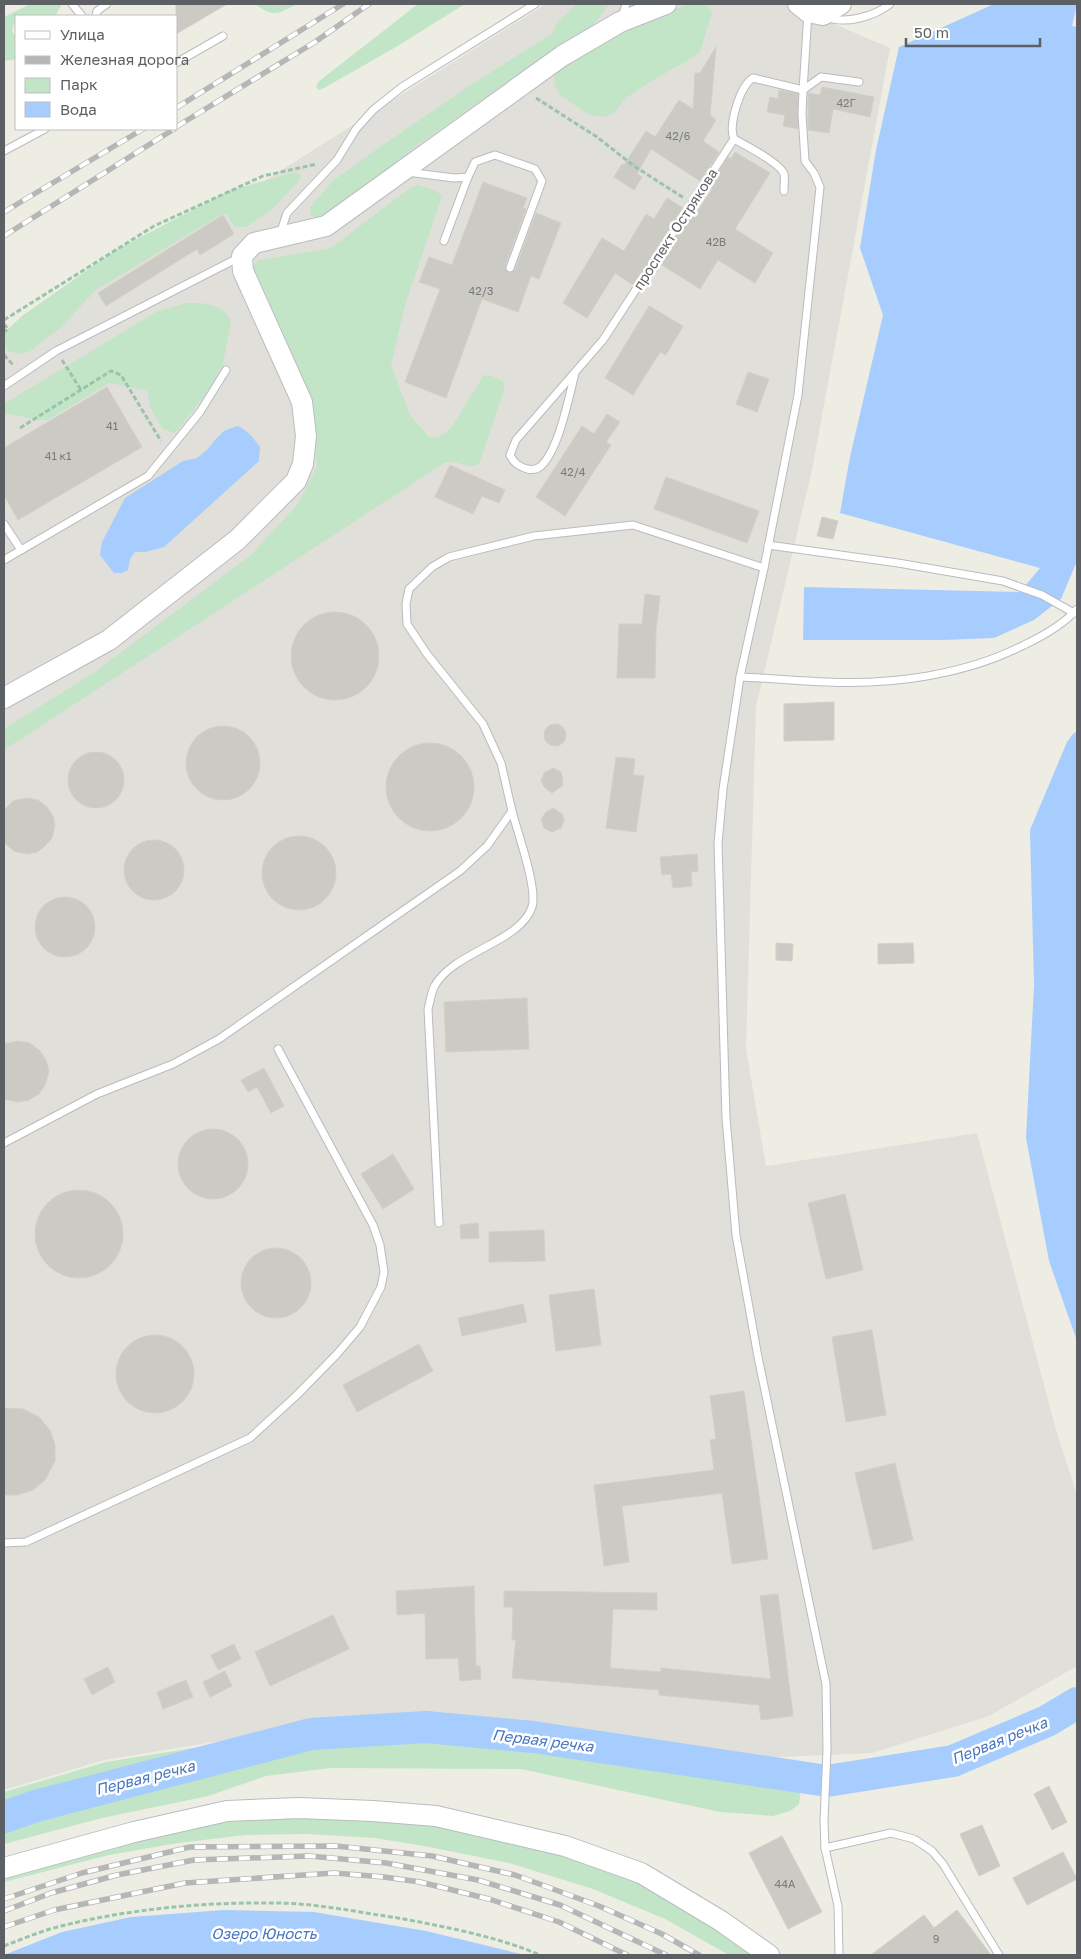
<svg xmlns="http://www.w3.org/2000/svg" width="1081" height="1959" font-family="'Golos Text',sans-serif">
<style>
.industrial{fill:#e0dfd9}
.green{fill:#c1e5c6}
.water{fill:#a6cdfd}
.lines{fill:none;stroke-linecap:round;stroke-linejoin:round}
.river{stroke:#a6cdfd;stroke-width:32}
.building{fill:#cccac4;stroke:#d3d0c3}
.lane-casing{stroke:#b9bbc0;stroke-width:9}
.secondary-casing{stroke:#babcc2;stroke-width:22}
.path{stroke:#99c4ab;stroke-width:3;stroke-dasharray:5 2.5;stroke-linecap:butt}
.lane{stroke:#fff;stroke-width:7}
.secondary{stroke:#fff;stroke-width:20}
.rail-casing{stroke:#b5b6b6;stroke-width:5.5}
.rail{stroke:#fff;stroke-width:4;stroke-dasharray:11;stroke-linecap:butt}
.labels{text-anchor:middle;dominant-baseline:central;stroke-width:5;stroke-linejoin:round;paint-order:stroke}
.number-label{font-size:11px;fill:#787a7c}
.street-label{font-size:14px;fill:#5c5f64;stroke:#fff}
.water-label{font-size:15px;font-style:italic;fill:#4875c0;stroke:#fff}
</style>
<rect width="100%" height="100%" fill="#eeede4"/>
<polygon class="industrial" points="546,4 788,4 890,48 812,470 756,707 746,1049 766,1166 977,1133 1056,1430 1077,1495 1077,1666 989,1716 872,1753 730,1759 408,1717 311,1726 104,1760 4,1790 4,342 95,287"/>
<g class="green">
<polygon points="30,4 62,4 55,16 16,16 16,23 14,23 12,31 16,38 16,59 4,61 4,17"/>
<path d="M255,4H297C278,14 274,18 255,4Z"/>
<polygon points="418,4 465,4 396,47 324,88 319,90 316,87 318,82"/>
<path d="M577,4H609L590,30L578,42L500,87L412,149L336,213C326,216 318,222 310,214V207L334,180L380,147L471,85L553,33L556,24Z"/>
<path d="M690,4C700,4 708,2 712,13L700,51L695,56L648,83L626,98L613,114L604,117L589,115L559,94L555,85L554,74C595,44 642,19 690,4Z"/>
<polygon points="294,172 301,175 299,181 273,208 246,227 235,227 226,214 222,214 96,290 59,329 29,352 19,354 8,351 4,343 4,333 22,316 116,250 229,191"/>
<path d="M418,185L436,191L442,196L405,305L391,365L410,415L429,437L438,438L451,428L484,375L492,376L503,381L504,390L479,464C462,470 461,459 444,463L4,750V729L92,674L250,556L298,504L317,466L313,410L252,266L259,260L331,248L410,188Z"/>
<path d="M187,303C206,303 219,303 231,320L223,364L209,390L175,433L163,429L150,407L148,393L145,390L109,383L48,420H39L4,413V404L156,312Z"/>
<polygon points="411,1717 653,1756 793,1771 800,1775 801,1788 799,1804 790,1811 773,1816 720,1812 521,1769 331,1768 266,1776 208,1796 102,1818 4,1844 4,1792 106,1762 273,1735"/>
<polygon points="374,1814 482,1833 637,1877 761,1955 729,1955 665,1919 593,1889 509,1863 429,1847 375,1838 308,1834 246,1835 178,1843 109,1855 4,1882 4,1872 237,1815"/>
</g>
<g class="water">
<polygon points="994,4 1077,4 1072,26 1077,27 1077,561 1061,599 1034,620 994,638 943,640 803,640 804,587 1020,592 1040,568 840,513 850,457 883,315 860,248 876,150 899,47"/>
<path d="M237,426C247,429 254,439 260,447L259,461L164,547L145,552H135L130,559L128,570L122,573H114L100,555L102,542L125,498L183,461L197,458L208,449L214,441L224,431Z"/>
<polygon points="1077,731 1077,1341 1049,1261 1026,1138 1034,985 1030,830 1067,742 1073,734"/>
<polygon points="224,1910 314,1912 426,1931 525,1955 4,1955 62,1932 131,1917"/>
</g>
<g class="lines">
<polyline class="river" points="4,1817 36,1806 311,1734 426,1727 533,1737 827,1781 953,1761 1047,1721 1077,1703"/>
</g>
<g class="building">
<polygon points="176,4 227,4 176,34"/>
<polygon points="716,47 710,115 716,120 703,141 719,152 700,181 651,149 637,174 642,177 634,190 614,177 622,164 624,165 646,131 655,137 679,100 693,109 695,73 700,73"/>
<polygon points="822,87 874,97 870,117 833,109 829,133 808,130 808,93 820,95"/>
<polygon points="779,90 798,94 798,129 783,126 785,115 767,112 770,97 778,99"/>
<polygon points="735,152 770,173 735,229 773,253 755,283 718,260 700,289 659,263 692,213 695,215 712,189 709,187 728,157 731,159"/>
<polygon points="483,182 527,198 523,208 526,209 505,266 508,273 511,273 515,270 536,213 561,223 539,279 531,276 518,312 482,299 446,398 405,382 440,289 419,282 429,257 452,265"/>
<polygon points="667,198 683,208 633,285 615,273 587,318 563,303 602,238 624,251 646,214 654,219"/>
<polygon points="223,215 234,234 200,255 197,249 106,306 98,293"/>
<polygon points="649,306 683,326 666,355 660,352 633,395 605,378"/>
<polygon points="748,372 769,379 757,412 736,404"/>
<polygon points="107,387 142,447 18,520 4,495 4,448"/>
<polygon points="607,414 620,422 606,442 611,445 565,516 536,497 582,426 594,434"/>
<polygon points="450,465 505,490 499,503 482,496 473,514 435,497"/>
<polygon points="666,477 759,511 747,543 654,509"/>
<polygon points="822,517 838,521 833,539 817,536"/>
<polygon points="645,594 660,596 656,630 655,678 617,678 619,624 642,624"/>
<circle cx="335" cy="656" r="44"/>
<polygon points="834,702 834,740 784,741 784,704"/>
<circle cx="555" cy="735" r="11"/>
<circle cx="223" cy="763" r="37"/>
<circle cx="430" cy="787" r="44"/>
<circle cx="96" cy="780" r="28"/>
<polygon points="616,757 635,759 633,775 644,776 636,832 606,828"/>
<polygon points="553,768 561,772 563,781 562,786 552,793 545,788 541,781 544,773"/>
<polygon points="27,798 38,800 47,807 53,816 55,825 52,838 45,846 37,852 27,854 14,851 4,842 4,810 13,801"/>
<polygon points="553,808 562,814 564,820 561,828 552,832 544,828 541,819 546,812"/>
<circle cx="299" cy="873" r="37"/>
<circle cx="154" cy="870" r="30"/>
<polygon points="697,854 698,871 691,872 692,886 673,888 671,874 662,875 660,857"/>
<circle cx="65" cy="927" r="30"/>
<polygon points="776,943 793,944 792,961 776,960"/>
<polygon points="913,943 914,963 878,964 878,944"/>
<polygon points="527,998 529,1049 446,1052 444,1002"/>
<polygon points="18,1041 30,1043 40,1051 46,1060 49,1071 45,1085 39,1094 29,1100 18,1102 4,1099 4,1044"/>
<polygon points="264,1068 284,1106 271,1113 257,1087 248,1092 241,1080"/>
<circle cx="213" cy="1164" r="35"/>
<polygon points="393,1154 414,1189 383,1209 361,1174"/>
<circle cx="79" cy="1234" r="44"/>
<polygon points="845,1194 863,1270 826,1279 808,1203"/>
<polygon points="478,1223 479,1238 461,1239 460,1225"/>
<polygon points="544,1230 545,1261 489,1262 489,1232"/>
<circle cx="276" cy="1283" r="35"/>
<polygon points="594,1289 601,1345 556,1351 549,1295"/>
<polygon points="523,1304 527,1322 462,1336 458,1318"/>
<polygon points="872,1330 886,1415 846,1422 832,1337"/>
<circle cx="155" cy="1374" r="39"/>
<polygon points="419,1344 433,1371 357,1412 343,1385"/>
<polygon points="744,1391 768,1559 732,1564 722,1493 622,1506 629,1562 604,1566 594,1485 714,1470 710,1440 716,1439 710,1396"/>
<polygon points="4,1408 23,1409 39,1417 50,1430 55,1445 55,1461 45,1480 33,1490 17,1495 4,1495"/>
<polygon points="895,1463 913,1540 873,1550 855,1473"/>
<polygon points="474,1586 476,1666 480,1666 481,1679 460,1681 458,1658 426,1659 425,1613 397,1615 396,1591"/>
<polygon points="504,1591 657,1593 657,1610 613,1609 610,1668 661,1672 661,1668 771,1679 760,1596 778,1594 793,1716 761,1720 759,1705 659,1695 659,1690 512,1678 516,1640 512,1640 513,1607 504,1607"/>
<polygon points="333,1615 349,1649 270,1686 255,1652"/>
<polygon points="234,1644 241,1659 218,1670 211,1655"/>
<polygon points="108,1667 115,1682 92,1695 84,1679"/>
<polygon points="225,1671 232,1686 210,1697 203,1682"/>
<polygon points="186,1680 193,1697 163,1709 157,1692"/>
<polygon points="1049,1786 1067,1822 1052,1830 1034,1794"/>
<polygon points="982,1825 1000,1866 979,1876 960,1834"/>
<polygon points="782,1836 822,1912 788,1929 749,1853"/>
<polygon points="1063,1852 1077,1879 1027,1905 1013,1878"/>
<polygon points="957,1910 991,1955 871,1955 924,1915 934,1928"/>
</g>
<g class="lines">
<g class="lane-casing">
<g id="lane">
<polyline points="72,4 82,16"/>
<polyline points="96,16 97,11 107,4"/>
<polyline points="622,17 626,4"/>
<path d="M827,17C845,25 875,16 890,4"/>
<polyline points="176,63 223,36"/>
<polyline points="803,90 808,13"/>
<polyline points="803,90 821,77 859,82"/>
<path d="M734,139C745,145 780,163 784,174C785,179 784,186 784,191"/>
<polyline points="4,151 45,129"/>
<polyline points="407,172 454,178 468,177 444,241"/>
<polyline points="468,177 475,162 495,155 535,169 542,181 510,268"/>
<polyline points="280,234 287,213 337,160 356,129 373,110 402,87 535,4"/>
<path d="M575,373C569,397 559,449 541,466C537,470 532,470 527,469C518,466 514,463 510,455L516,440L603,340L734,139C728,125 740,86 753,78L803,90L802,114L805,161L814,173L820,187L798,395L764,568L740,677L723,789L718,844L726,1118L736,1235L758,1357L826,1684L827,1749L824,1821L825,1848L838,1906L839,1955"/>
<polyline points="4,386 56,351 240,257"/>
<polyline points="4,524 21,550"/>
<polyline points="768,545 898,563 1003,581 1042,595 1074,613"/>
<polyline points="4,560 148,476 200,412 226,370"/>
<path d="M740,677C769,678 798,681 827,682C893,685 965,675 1024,645C1043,636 1063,625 1077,609"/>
<polyline points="4,1143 97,1094 173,1064 219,1039 460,871 487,846 512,811 501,763 483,724 427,654 407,624 406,604 409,589 432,567 449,557 534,536 633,525 764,568"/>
<path d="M439,1223L428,1009C430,1002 431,994 434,987C453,951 520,943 532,907C538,889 517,831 512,811"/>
<polyline points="4,1543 26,1542 250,1438 297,1395 337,1354 360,1327 381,1287 384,1272 380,1245 373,1225 278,1049"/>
<polyline points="825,1848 891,1833 914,1839 932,1851 943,1864 999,1955"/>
</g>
</g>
<g class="secondary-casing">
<g id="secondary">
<polyline points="798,4 808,12 823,15 841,4"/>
<polyline points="4,698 109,640 237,540 296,481 303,464 306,436 302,402 243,271 242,256 254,243 326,226 562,56 620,22 666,4"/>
<polyline points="4,1868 134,1832 227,1811 299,1808 373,1811 436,1816 565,1846 641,1873 721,1921 769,1955"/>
</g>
</g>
<g class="path">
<polyline points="536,98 597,137 634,166 684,198"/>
<polyline points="4,320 154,226 263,176 317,164"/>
<polyline points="4,324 8,329 4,332"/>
<polyline points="4,355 14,366"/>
<polyline points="62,360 81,390"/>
<polyline points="20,428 111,371 121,375 161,441"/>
<path d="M4,1946C22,1939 41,1931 61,1926C130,1909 203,1902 274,1903C315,1903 357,1912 398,1918C442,1926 499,1937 540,1955"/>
</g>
<use href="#lane" class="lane"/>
<use href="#secondary" class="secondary"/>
<g class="rail-casing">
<g id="rail">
<polyline points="176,108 343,4"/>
<polyline points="176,127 315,42 369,4"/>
<polyline points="4,212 143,129"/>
<polyline points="4,236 174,129"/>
<polyline points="4,1899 82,1873 190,1847 336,1846 432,1856 515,1875 599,1906 662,1934 699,1955"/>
<polyline points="4,1911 51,1893 117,1875 194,1860 309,1856 386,1863 478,1880 560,1905 666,1955"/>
<polyline points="4,1927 54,1910 185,1883 334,1873 384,1877 420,1882 489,1899 559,1922 627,1955"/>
</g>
</g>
<use href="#rail" class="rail"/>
</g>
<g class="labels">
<g class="number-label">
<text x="846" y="102">42Г</text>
<text x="678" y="135">42/6</text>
<text x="716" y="241">42В</text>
<text x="481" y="290">42/3</text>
<text x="112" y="425">41</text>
<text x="58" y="455">41 к1</text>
<text x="573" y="471">42/4</text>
<text x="785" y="1883">44А</text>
<text x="936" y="1938">9</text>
</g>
<g class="street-label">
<text transform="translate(675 229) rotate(-57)">проспект Острякова</text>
</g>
<g class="water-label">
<text transform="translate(543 1740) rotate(7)">Первая речка</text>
<text transform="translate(999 1740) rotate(-22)">Первая речка</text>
<text transform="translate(145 1777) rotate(-14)">Первая речка</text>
<text x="264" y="1933">Озеро Юность</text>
</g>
</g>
<rect width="1081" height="1959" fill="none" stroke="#5c5f64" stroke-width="10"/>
<rect x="15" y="15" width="162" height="115" fill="#ffffff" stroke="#bebfc1"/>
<rect x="25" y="31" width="25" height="8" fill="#ffffff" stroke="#bebfc1"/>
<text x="60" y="40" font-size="15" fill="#5c5f64">Улица</text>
<rect x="25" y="56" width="25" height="8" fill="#b5b6b6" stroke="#bebfc1"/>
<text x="60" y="65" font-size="15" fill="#5c5f64">Железная дорога</text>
<rect x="25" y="78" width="25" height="15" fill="#c1e5c6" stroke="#bebfc1"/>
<text x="60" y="90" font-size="15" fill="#5c5f64">Парк</text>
<rect x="25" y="102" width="25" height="15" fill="#a6cdfd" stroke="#bebfc1"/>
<text x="60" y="115" font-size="15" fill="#5c5f64">Вода</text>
<path d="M906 38v8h134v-8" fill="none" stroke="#5c5f64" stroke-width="2.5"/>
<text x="914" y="38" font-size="15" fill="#5c5f64" stroke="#ffffff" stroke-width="4" paint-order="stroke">50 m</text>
</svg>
